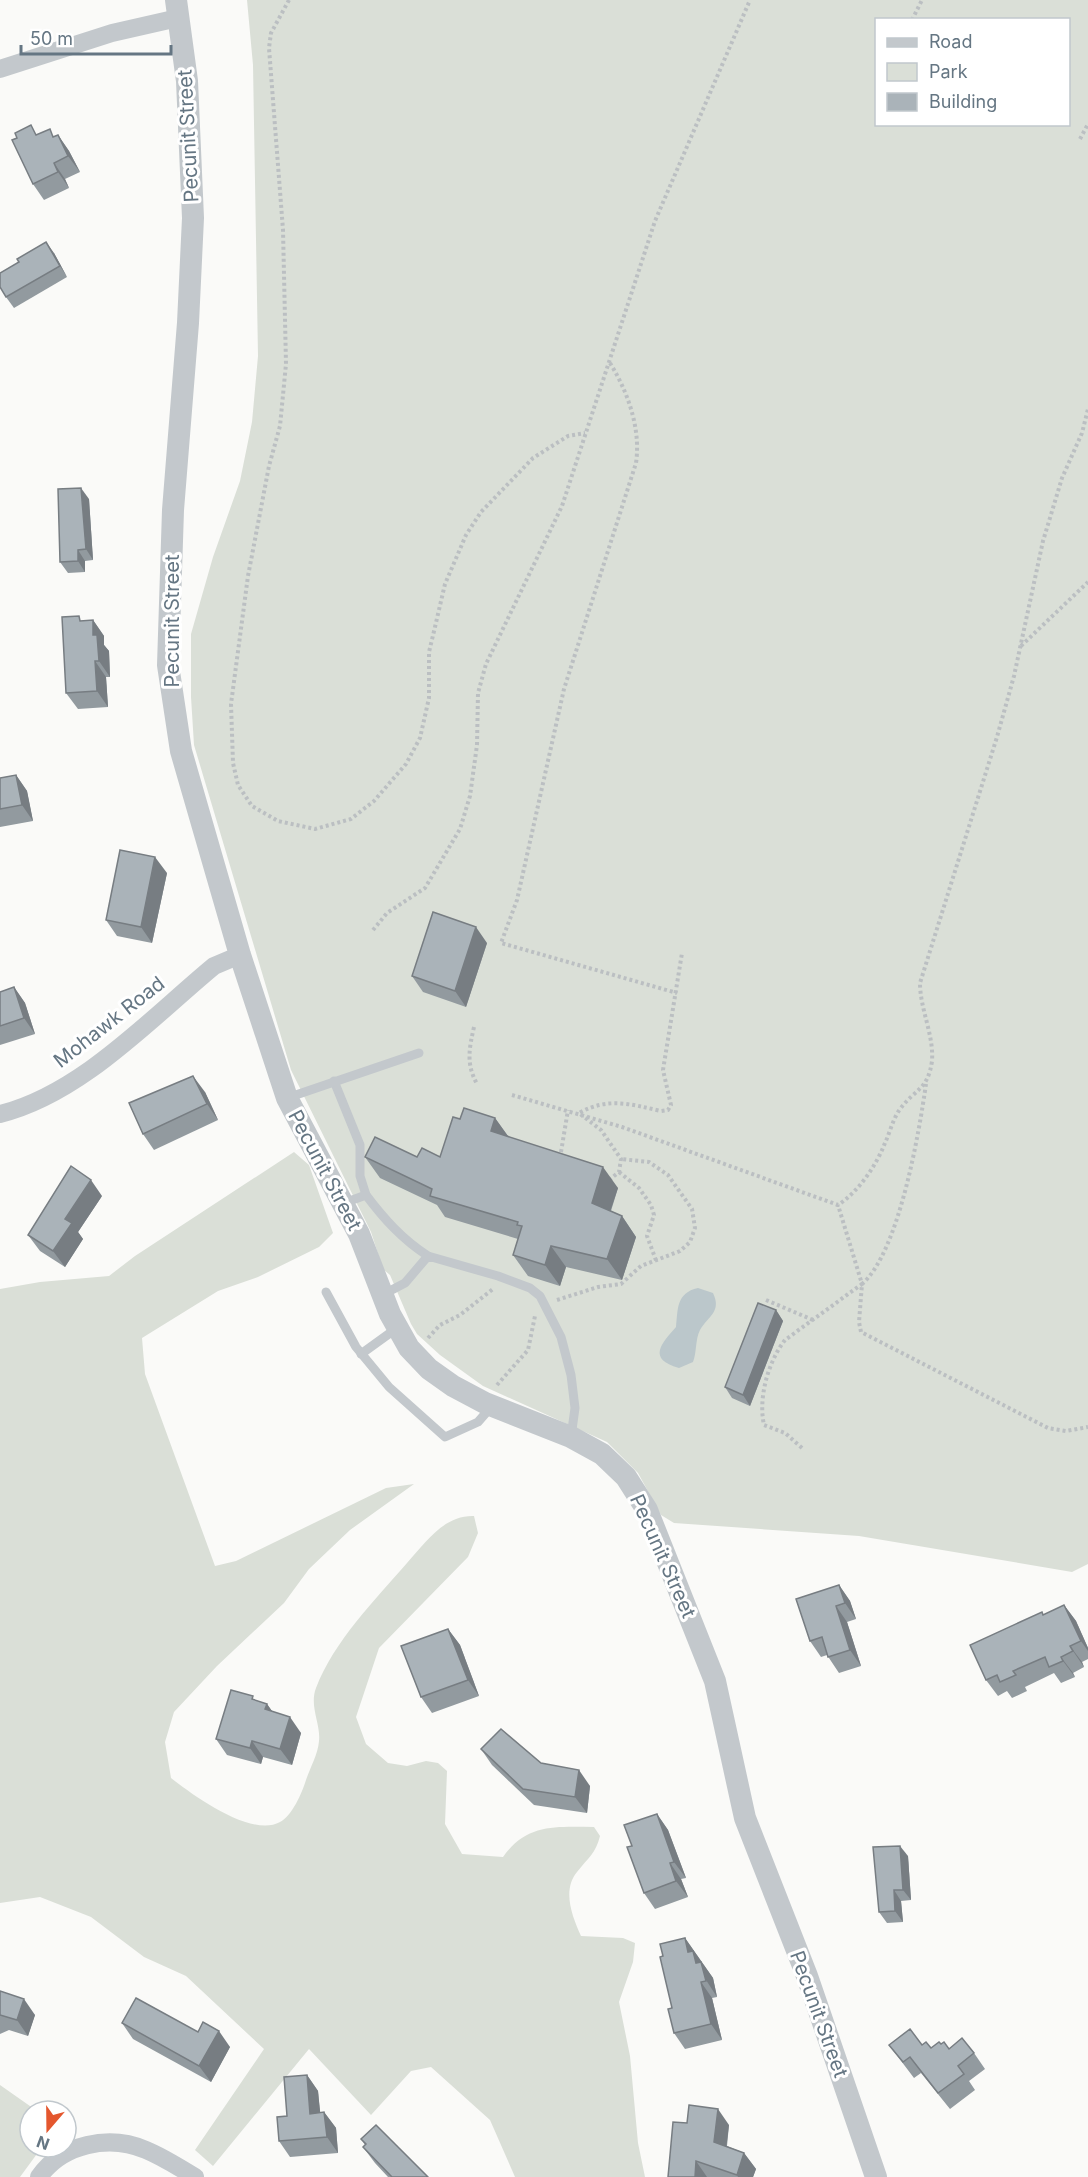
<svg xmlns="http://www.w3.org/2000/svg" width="1088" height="2177" font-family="Inter,sans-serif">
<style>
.green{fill:#dadfd7;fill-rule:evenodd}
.water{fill:#bbc7cb}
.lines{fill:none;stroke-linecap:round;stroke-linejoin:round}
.path{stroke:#bbbfc2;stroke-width:4;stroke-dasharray:3 3;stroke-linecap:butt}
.service{stroke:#c3c8cc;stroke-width:9}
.minor{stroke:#c3c8cc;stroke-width:18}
.tertiary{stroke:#c3c8cc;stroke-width:22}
.wall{fill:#929a9f}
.shaded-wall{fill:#777d82}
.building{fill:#aab3b9;stroke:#777d82;stroke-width:1.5}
.labels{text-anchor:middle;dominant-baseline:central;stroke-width:6;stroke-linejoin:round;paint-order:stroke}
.street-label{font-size:20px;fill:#657683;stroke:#fff}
</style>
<rect width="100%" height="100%" fill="#fafaf8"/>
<g class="green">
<path d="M247,0H1088V1564L1072,1572L859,1536L674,1523L661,1515L638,1473L607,1442L483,1386L440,1355L417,1334L411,1324L390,1275L383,1269L371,1232L291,1070L194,745L191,697V634L213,557L240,481L252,422L258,356L253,65ZM876,20H1068V124H876Z"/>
<path d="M294,1152L309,1165L333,1233L319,1247L258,1277L218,1291L142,1338L145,1374L215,1566L236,1561L386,1488L414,1484L350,1530L309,1569L284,1603L217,1666L174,1712L165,1742L171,1778C194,1796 252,1838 280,1822C292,1816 302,1793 306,1780C310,1768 318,1754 319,1741C321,1724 309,1706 316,1688C334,1641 375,1600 407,1563C426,1542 444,1515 474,1516L478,1533L468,1557L379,1648L356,1717L366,1744L388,1763L407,1766L426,1761L438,1763L447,1771L445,1824L462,1854L503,1857C527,1823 556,1827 594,1827L600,1836C596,1853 588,1858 577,1872C562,1890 572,1916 581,1936L623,1938L635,1943L633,1962L619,2002L630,2056L638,2143L645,2177H515L490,2120L431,2067L411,2071L371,2115L309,2049L213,2166L195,2150L264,2049L186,1976L144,1957L91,1917L40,1897L0,1903V1289L40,1282L109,1276L135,1256Z"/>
<polygon points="0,2085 37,2111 30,2111 30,2147 42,2147 20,2177 0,2177"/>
</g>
<path class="water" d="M698,1288L713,1293C722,1312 708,1316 700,1330C695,1340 697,1352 693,1362L679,1368C647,1359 661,1344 676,1327C678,1309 676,1293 698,1288Z"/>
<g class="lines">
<g class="path">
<polyline points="289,0 271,33 269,48 283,230 286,364 280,426 269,466 248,576 231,704 233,763 238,785 252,806 278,821 315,829 351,819 374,801 406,764 420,738 429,698 429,652 435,627 445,584 466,535 481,512 533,458 568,436 585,433"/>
<polyline points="912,20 922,0"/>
<polyline points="1080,139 1088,124"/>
<path d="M610,363C628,392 641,429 636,463L564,689L517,900L501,943L677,993"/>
<polyline points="1021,646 1088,582"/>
<polyline points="373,930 387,913 425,888 460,829 470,796 477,745 478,693 486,664 562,506 655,221 750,0"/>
<path d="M474,1027C469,1049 466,1064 477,1084"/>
<path d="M926,1084C919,1133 899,1252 862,1284L859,1322L861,1332L1048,1428L1066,1431L1088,1427"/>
<path d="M512,1095L622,1127L838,1205C859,1191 876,1166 885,1143C890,1132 893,1119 900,1109C915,1089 928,1090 932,1061C934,1035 920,1009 920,983L997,737L1014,676L1043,541L1062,478L1082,433L1088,409"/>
<polyline points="560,1158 568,1110"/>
<polyline points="619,1172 639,1188 651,1205 654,1215 647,1236 657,1263"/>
<path d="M609,1180L619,1172L621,1159L601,1130L579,1113C608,1097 630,1104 661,1111L668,1110L671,1105L663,1070L682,953"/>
<polyline points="557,1300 598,1287 621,1284 641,1266 680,1251 690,1242 695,1228 692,1209 668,1175 649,1162 621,1159"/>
<polyline points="766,1300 813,1320"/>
<polyline points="428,1338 440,1325 460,1315 493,1289"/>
<polyline points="497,1385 528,1350 535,1316"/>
<path d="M802,1448L785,1433L764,1425C758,1398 768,1362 785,1340L862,1284L838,1205"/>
</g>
<g class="service">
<polyline points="334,1081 360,1145 360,1176 366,1195"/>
<polyline points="287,1098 419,1053"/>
<path d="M344,1203L366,1195C384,1219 402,1239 428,1256"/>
<polyline points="326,1292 356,1347 389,1387 445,1437 478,1422 492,1406"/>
<polyline points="384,1294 405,1283 428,1256 498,1276 530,1288 540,1296 561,1337 571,1375 575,1408 571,1437"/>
<polyline points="361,1354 397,1328"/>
</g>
<g class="minor">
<polyline points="0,69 112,33 178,18"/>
<path d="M0,1114C81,1094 151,1018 214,966L240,955"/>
<path d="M39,2177C62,2144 109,2134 146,2150C163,2157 180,2168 195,2177"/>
</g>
<polyline class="tertiary" points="176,0 187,81 193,218 188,323 173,510 168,665 181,751 240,955 287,1098 359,1234 390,1314 409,1348 429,1369 453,1386 485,1403 571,1437 602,1454 626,1477 647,1510 715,1681 745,1818 807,1976 876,2177"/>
</g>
<g class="wall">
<polygon points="38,135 55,136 58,135 69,151 80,172 65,179 69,188 44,200 33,184"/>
<polygon points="54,253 67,277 14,308 6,297"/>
<polygon points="89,499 93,560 85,561 85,572 68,573 60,562"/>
<polygon points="83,620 93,620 104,636 104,645 109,651 110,677 106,677 108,707 78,709 66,693"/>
<polygon points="16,775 27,791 33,821 0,827 0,778"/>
<polygon points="167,873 152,943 117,936 106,920"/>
<polygon points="487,943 466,1007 423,992 412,976"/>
<polygon points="14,987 25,1003 35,1034 0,1045 0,992"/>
<polygon points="205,1092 218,1120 154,1150 143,1134"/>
<polygon points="495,1118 508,1136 618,1188 611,1211 622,1216 636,1237 622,1280 566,1267 560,1286 528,1276 513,1255 518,1239 445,1217 437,1205 380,1178 365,1157 440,1157 460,1119"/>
<polygon points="102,1196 78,1232 83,1239 65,1267 40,1251 28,1235"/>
<polygon points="776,1310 783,1321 750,1406 732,1398 725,1387"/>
<polygon points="839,1585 850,1601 856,1619 847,1622 861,1666 839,1673 827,1655 821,1657 810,1641"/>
<polygon points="1064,1605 1076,1621 1088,1648 1088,1659 1082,1662 1084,1667 1073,1673 1075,1677 1061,1683 1054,1673 1025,1687 1027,1691 1012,1698 1007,1691 998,1696 986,1680 1044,1615"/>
<polygon points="448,1629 460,1645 479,1696 432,1713 421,1697"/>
<polygon points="256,1701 267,1704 272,1711 301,1733 292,1765 263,1757 261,1764 227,1755 216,1739"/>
<polygon points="481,1749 541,1763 590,1786 587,1813 534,1805 492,1765"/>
<polygon points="657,1814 668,1830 686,1878 681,1879 688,1897 655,1909 644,1893 632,1846"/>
<polygon points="908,1856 911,1900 901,1901 903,1922 887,1923 879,1912"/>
<polygon points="685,1938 713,1978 717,1997 712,1998 722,2040 685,2049 674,2033 672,2008 663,1956"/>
<polygon points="0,1991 35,2015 28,2036 9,2030 0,2034"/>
<polygon points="122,2023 198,2032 230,2047 211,2082 133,2039"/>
<polygon points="941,2044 949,2049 974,2053 985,2069 969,2081 975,2090 950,2109 921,2073 914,2078 889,2045 922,2045 931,2048"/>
<polygon points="307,2075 318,2091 320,2113 324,2112 336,2128 338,2153 290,2157 279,2141 287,2116"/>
<polygon points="687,2123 729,2125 727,2146 744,2153 756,2169 753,2177 668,2177"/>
<polygon points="361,2139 428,2177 388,2177 375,2163 363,2147 365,2145"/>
</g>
<g class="shaded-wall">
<polygon points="58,135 69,151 80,172 68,156"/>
<polygon points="54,163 65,179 69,188 58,172"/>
<polygon points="46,242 54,253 67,277 60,266"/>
<polygon points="81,488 89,499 93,560 86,549"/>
<polygon points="78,550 85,561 85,572 78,561"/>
<polygon points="93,620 104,636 104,645 109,651 110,677 99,661 93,635"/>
<polygon points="95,661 106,677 108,707 97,691"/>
<polygon points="16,775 27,791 33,821 22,805"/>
<polygon points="155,857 167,873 152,943 141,927"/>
<polygon points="476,927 487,943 466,1007 455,991"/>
<polygon points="14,987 25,1003 35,1034 24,1018"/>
<polygon points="193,1076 205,1092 218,1120 207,1104"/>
<polygon points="495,1118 510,1139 491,1131"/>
<polygon points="603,1167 618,1188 606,1224 592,1203"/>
<polygon points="91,1180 102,1196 78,1232 83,1239 65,1267 53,1251 65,1219"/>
<polygon points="622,1216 636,1237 622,1280 607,1259"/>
<polygon points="551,1246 566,1267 560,1286 545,1265"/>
<polygon points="776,1310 783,1321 750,1406 743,1395"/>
<polygon points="839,1585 850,1601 856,1619 845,1603"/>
<polygon points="1064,1605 1076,1621 1088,1648 1088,1651 1081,1641"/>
<polygon points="836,1606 847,1622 861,1666 850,1650"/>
<polygon points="448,1629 460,1645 479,1696 468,1680"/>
<polygon points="1070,1646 1082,1662 1084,1667 1073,1651"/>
<polygon points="1061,1657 1073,1673 1075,1677 1063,1661"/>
<polygon points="267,1704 278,1720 265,1709"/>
<polygon points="290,1717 301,1733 292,1765 280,1749"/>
<polygon points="252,1741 263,1757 261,1764 250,1748"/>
<polygon points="579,1770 590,1786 587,1813 575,1797"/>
<polygon points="657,1814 668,1830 686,1878 674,1862"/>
<polygon points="900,1846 908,1856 911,1900 903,1890"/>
<polygon points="670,1863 681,1879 688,1897 676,1881"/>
<polygon points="894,1890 901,1901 903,1922 895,1911"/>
<polygon points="685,1938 713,1978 717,1997 688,1952"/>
<polygon points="701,1982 712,1998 722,2040 711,2024"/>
<polygon points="24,1999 35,2015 28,2036 17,2020"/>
<polygon points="219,2031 230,2047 211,2082 199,2066"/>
<polygon points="307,2075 318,2091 322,2130 310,2114"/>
<polygon points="718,2109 729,2125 725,2158 714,2142"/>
<polygon points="324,2112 336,2128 338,2153 327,2137"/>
<polygon points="744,2153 756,2169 753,2177 738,2177 737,2175"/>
<polygon points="696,2161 707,2177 695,2177"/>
</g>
<g class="building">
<polygon points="31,125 36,135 50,129 53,137 58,135 68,156 54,163 58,172 33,184 12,140 17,138 15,133"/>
<polygon points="46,242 60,266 6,297 0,287 0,273 19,262 17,259"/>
<polygon points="81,488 86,549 78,550 78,561 60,562 58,489"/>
<polygon points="79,616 80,621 93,620 93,635 97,635 99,661 95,661 97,691 66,693 62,617"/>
<polygon points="16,775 22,805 0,809 0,778"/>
<polygon points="120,850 155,857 141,927 106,920"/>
<polygon points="433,912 476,927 455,991 412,976"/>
<polygon points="14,987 24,1018 0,1026 0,992"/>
<polygon points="193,1076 207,1104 143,1134 129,1103"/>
<polygon points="464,1108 495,1118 491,1131 603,1167 592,1203 622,1216 607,1259 551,1246 545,1265 513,1255 522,1226 517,1225 518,1222 430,1196 432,1189 365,1157 375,1137 417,1157 422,1148 440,1157 453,1117 460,1119"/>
<polygon points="71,1166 91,1180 65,1219 72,1223 53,1251 28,1235"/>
<polygon points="758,1303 776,1310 743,1395 725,1387"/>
<polygon points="839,1585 845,1603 836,1606 850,1650 828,1657 822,1637 810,1641 796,1599"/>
<polygon points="1064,1605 1081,1641 1070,1646 1073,1651 1061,1657 1063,1661 1049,1667 1045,1657 1013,1671 1016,1675 1000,1682 997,1675 986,1680 970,1645 1042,1612 1043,1615"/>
<polygon points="448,1629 468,1680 421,1697 401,1646"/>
<polygon points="231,1690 253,1696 252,1699 267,1704 265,1709 290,1717 280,1749 252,1741 250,1748 216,1739"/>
<polygon points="501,1729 541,1763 579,1770 575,1797 523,1789 481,1749"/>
<polygon points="657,1814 674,1862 670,1863 676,1881 644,1893 627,1847 632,1846 624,1825"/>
<polygon points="900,1846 903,1890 894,1890 895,1911 879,1912 873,1847"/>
<polygon points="685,1938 688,1952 693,1951 696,1963 701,1962 706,1981 701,1982 711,2024 674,2033 668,2009 672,2008 660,1957 663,1956 660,1944"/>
<polygon points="0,1991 24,1999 17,2020 0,2015"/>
<polygon points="136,1998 198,2032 203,2022 219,2031 199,2066 122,2023"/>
<polygon points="910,2029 922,2045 926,2042 931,2048 939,2042 941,2044 944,2042 949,2049 962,2038 974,2053 958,2066 964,2074 938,2093 910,2057 903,2062 889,2045"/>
<polygon points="307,2075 310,2114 324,2112 327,2137 279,2141 277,2117 287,2116 284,2077"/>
<polygon points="689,2105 718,2109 714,2142 744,2153 737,2175 696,2161 695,2177 668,2177 673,2122 687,2123"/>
<polygon points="376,2125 428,2177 392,2177 363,2147 366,2144 361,2139"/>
</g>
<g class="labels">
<g class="street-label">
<text transform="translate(188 136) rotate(-93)">Pecunit Street</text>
<text transform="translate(172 621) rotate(-90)">Pecunit Street</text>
<text transform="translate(109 1022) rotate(-38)">Mohawk Road</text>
<text transform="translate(325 1170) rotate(62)">Pecunit Street</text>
<text transform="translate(663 1556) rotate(66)">Pecunit Street</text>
<text transform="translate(819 2014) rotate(70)">Pecunit Street</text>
</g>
</g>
<rect x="875" y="18" width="195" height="108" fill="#ffffff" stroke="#c1c8cd" stroke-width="1.5"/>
<rect x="887" y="38" width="30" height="9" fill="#c3c8cc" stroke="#c1c8cd" stroke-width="1.5"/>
<text x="929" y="48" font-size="18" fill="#657683">Road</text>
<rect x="887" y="63" width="30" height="18" fill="#dadfd7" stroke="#c1c8cd" stroke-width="1.5"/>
<text x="929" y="78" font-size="18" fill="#657683">Park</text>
<rect x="887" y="93" width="30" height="18" fill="#aab3b9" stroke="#c1c8cd" stroke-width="1.5"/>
<text x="929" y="108" font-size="18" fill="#657683">Building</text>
<g transform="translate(48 2129) rotate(200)"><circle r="28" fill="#ffffff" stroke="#c1c8cd" stroke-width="1.5"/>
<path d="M0-4.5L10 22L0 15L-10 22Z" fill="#e4572e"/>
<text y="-9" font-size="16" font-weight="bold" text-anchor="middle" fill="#657683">N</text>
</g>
<path d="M21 45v9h150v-9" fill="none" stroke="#657683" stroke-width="3"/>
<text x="30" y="45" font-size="18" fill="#657683" stroke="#ffffff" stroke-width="4.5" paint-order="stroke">50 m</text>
</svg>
